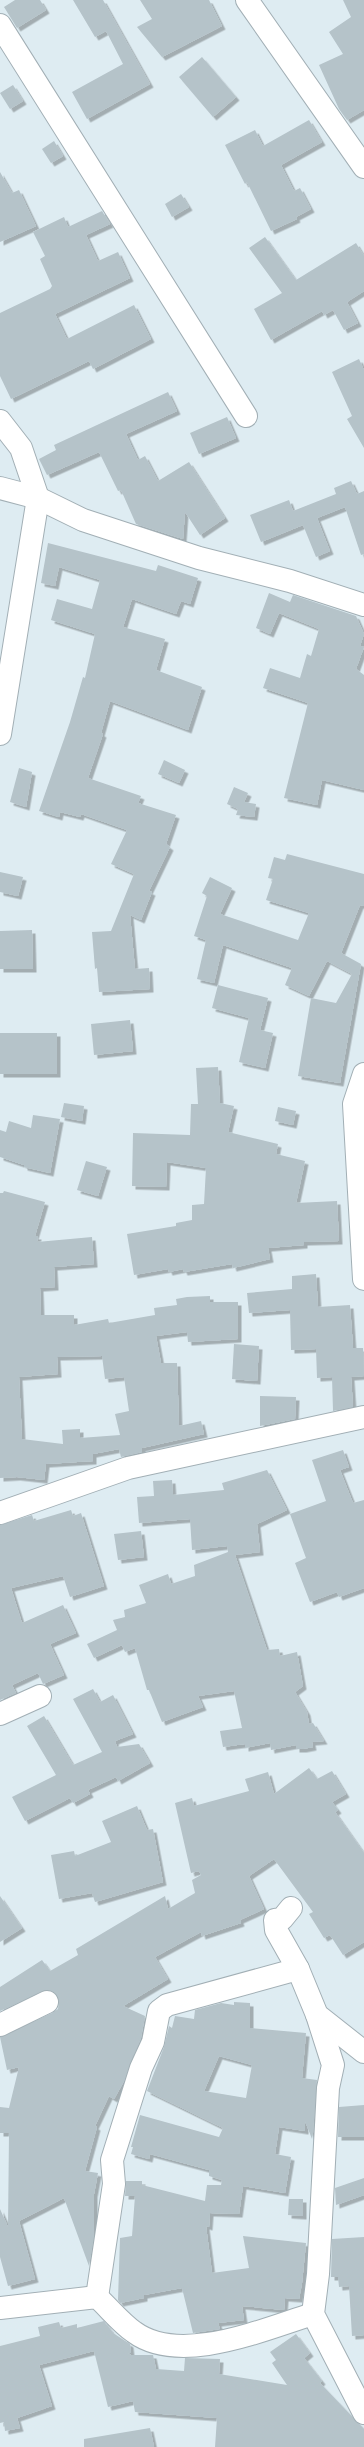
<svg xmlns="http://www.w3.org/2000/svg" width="364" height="2447" font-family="Spectral,serif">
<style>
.building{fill:#b5c3c9;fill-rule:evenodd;filter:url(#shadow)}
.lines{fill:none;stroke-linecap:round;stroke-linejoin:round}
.minor-casing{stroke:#a2afb5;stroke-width:24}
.minor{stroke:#fff;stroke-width:22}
</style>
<defs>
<filter id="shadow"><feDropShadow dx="3.5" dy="3.5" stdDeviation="0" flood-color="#0004"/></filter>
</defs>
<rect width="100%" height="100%" fill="#deecf2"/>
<g class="building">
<polygon points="15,0 40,0 46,10 17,28 4,7"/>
<polygon points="73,0 103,0 150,84 87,119 72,92 123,64 106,31 95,37"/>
<polygon points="140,0 209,0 222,26 162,57 137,27 152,19"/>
<polygon points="343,0 364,0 364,110 347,120 339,109 319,65 343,54 329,32 351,17"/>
<polygon points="202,57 236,97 213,117 179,77"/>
<polygon points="13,85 23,101 10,109 0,93"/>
<polygon points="309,120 322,142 281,165 294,191 300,188 311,209 296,217 297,219 271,231 247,182 245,184 225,145 255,130 263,146"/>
<polygon points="54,141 63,156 51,163 42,149"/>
<polygon points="0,172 12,193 19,190 36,226 0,242"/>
<polygon points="181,194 189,207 172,217 165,204"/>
<polygon points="102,211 110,224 86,235 98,261 118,252 130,278 55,314 67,339 134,305 151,339 93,369 89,361 11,399 0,376 0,313 50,289 52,286 40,259 45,256 33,232 64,217 68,227"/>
<polygon points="265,237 296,280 356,243 364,256 364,291 347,302 358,323 344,330 333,310 324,315 322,311 271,340 254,309 282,293 249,248"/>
<polygon points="359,359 364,370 364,448 347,419 352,416 332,372"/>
<polygon points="168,392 177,411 126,434 138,460 145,456 158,481 189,462 225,518 200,535 185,512 183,539 136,524 121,490 118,491 99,452 47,475 39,459 56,450 54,445"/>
<polygon points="227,417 236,438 199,454 190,433"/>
<polygon points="351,481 357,494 364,491 364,554 361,555 345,507 317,518 330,551 316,557 303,525 261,542 250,515 289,500 293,511 336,494 334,488"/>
<polygon points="48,543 156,571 158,565 198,578 190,604 181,601 176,614 132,599 123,627 165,639 156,670 202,687 188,730 110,701 101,733 103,734 88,778 141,796 138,803 176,815 166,844 170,847 149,891 152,892 141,920 130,915 135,969 149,968 150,989 99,992 97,968 95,969 92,932 111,931 134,874 111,864 127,830 81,814 80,817 60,812 59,817 39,811 70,722 83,677 85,678 95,634 51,620 57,599 92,609 100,580 59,567 55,586 41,583"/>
<polygon points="269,593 290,602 293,595 356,616 364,634 360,646 364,647 356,669 364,675 364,790 322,780 317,805 284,798 308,703 263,688 270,668 300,678 307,654 311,656 319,629 279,613 270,634 256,628"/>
<polygon points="164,760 185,770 179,783 158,774"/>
<polygon points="19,768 32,772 26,807 10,802"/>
<polygon points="234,787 248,793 244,802 256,804 254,817 236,815 238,809 227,804"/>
<polygon points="287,854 364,874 364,906 360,905 341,953 361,964 340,1083 298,1076 311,998 336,1003 352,974 327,961 309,996 285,985 292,968 223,945 214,983 197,979 206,940 194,936 207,896 202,893 210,877 232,888 220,914 298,940 309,913 266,900 273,879 268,878 274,857 285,860"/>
<polygon points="0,872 23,877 18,896 0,892"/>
<polygon points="32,930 33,969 0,969 0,931"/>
<polygon points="218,985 268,998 260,1030 273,1033 265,1068 239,1062 249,1018 212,1008"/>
<polygon points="130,1020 133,1051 94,1055 91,1024"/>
<rect x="0" y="1033" width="57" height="41"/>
<polygon points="218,1067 220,1103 234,1106 228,1132 278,1144 276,1154 305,1161 296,1203 337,1201 339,1241 304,1242 304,1245 268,1248 270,1259 233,1268 232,1264 184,1272 183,1269 169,1272 168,1269 134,1275 127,1234 176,1226 176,1223 192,1220 192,1205 204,1204 206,1168 167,1162 166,1187 132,1186 133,1133 190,1135 191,1104 198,1104 196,1068"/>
<polygon points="64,1103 84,1106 82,1121 61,1117"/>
<polygon points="278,1107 296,1111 293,1125 275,1121"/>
<polygon points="33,1115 60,1119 50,1173 24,1167 24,1165 0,1157 0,1130 6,1132 9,1121 31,1128"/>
<polygon points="86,1161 107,1167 98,1196 77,1190"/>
<path d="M4,1191L45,1202L35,1236H38L37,1242L92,1237L94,1264L54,1267L55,1287L40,1288L41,1315H74V1325L108,1319L109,1323L155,1315L154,1308L177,1305L176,1299L187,1297L210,1296V1302H238V1339L188,1342L187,1332L156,1336L161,1363H177L179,1426L201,1421L204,1434L142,1448V1452L121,1457L119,1449L93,1454V1461L46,1464L44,1480L17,1477L0,1478V1193H3ZM102,1356L105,1379L124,1377L129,1411L115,1414L120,1435L80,1438V1429L62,1430L63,1444L22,1439L19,1377L58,1374L57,1357Z"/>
<polygon points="316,1274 318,1307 350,1305 353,1348 363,1348 364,1376 351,1377 353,1407 333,1411 332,1377 317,1378 316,1349 291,1350 290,1310 249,1313 247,1293 292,1289 292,1276"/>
<polygon points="234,1344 259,1346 257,1381 232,1379"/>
<polygon points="260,1396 296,1397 295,1419 260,1426"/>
<polygon points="343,1450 349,1467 340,1470 353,1503 364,1500 364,1588 339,1597 337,1592 310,1602 295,1563 306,1558 290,1514 326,1501 312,1460"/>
<polygon points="267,1470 287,1510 257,1524 260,1552 235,1555 267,1650 279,1649 280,1656 297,1652 303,1686 295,1692 307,1712 309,1724 313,1723 324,1741 312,1742 313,1747 303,1749 296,1749 296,1745 271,1750 270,1743 245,1748 245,1744 223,1747 220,1731 242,1728 234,1691 198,1696 203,1707 162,1722 149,1690 147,1690 135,1648 125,1652 122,1645 94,1658 87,1644 117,1630 113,1620 125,1617 124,1610 146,1603 139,1585 168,1574 171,1584 195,1576 194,1565 228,1552 227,1546 192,1550 190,1519 139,1523 137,1497 154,1496 153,1481 172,1480 173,1495 224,1490 222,1483"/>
<polygon points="71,1510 73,1516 81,1513 104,1586 70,1597 63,1576 11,1588 22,1623 63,1605 76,1633 50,1644 64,1675 43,1684 38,1673 12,1685 16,1693 0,1700 0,1525 32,1515 34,1521"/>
<polygon points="141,1531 144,1557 118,1560 114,1534"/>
<polygon points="93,1689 100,1702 113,1695 133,1734 115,1741 117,1747 139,1744 150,1763 118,1781 116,1777 88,1790 90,1794 73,1803 70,1798 25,1821 12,1797 56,1775 27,1726 44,1716 73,1765 102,1752 73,1699"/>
<polygon points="309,1768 317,1779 332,1771 346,1794 332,1802 338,1810 335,1812 364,1853 364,1942 343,1955 330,1935 324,1938 309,1914 313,1912 274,1859 249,1876 264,1909 240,1920 241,1923 202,1936 201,1932 155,1957 168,1979 123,2006 145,2016 141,2038 124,2081 114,2099 109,2096 95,2126 97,2127 85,2171 98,2173 94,2194 94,2236 89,2266 64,2198 19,2221 35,2279 8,2286 0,2257 0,2209 8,2227 9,2133 0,2133 0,2107 9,2108 19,2067 7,2070 0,2037 52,2013 58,2009 59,2002 54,1992 47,1990 0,2011 0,1987 42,1960 50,1971 78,1955 76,1949 165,1896 168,1909 195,1893 192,1880 201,1875 199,1871 191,1873 175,1803 192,1798 194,1806 249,1791 245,1779 268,1772 274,1794"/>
<polygon points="137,1806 147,1830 153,1829 163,1882 95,1902 92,1893 59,1899 51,1855 74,1851 75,1856 111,1842 102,1821"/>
<polygon points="0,1896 22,1928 0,1942"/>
<path d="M234,2002L250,2003V2028L306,2033L302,2078L317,2080L313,2133L312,2139L305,2121V2131L279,2127L275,2154L291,2157L285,2193L243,2186L239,2214L210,2213L209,2227L206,2226L212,2273L249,2268L243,2236L306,2243L302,2283L299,2299L285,2298L284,2310L242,2306L244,2320L218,2323L220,2329L193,2333L182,2288L144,2295V2298L120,2303L118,2300L120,2238L132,2236L135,2196H125L126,2181H142V2185L205,2201L207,2185H221L222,2180L209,2176V2170L150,2154L149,2159L131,2154L133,2147H131L140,2115L219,2137L223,2128L147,2091L164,2047L169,2026L172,2028L175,2016L194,2019L195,2010L221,2003L234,2005ZM219,2056L252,2065L246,2098L204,2091Z"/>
<polygon points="364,2105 364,2137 338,2137 339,2107"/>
<polygon points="364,2178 364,2195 336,2205 335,2188"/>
<polygon points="289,2199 303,2199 303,2216 288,2215"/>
<polygon points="364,2237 364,2335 352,2336 349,2286 339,2287 338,2277 331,2277 332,2239"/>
<polygon points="104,2321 113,2333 130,2344 131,2353 128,2353 131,2355 153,2355 156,2369 184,2371 185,2358 220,2359 219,2374 287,2385 272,2363 276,2360 270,2352 296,2334 310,2353 304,2358 322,2381 320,2383 364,2429 364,2447 215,2447 217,2418 135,2412 133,2401 108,2407 94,2351 39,2365 52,2406 17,2418 20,2428 5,2431 4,2422 0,2423 0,2346 40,2336 38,2327 59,2322 61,2328 77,2324 77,2328"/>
<polygon points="150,2428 154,2447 84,2447 84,2439"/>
</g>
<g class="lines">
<g class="minor-casing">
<g id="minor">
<polyline points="247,0 364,167"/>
<polyline points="0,25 246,416"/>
<polyline points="0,421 21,448 38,498 0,734"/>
<polyline points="0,488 38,498 83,520 199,558 290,581 364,605"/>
<polyline points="364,1074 354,1104 364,1279"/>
<polyline points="0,1513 128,1468 364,1417"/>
<polyline points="0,1714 40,1696"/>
<polyline points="291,1908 282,1919 275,1920 276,1930 298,1969 317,2015 364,2052"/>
<polyline points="317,2015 333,2065 328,2088 318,2274 313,2314 364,2413"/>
<polyline points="0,2025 47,2002"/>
<polyline points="97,2297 114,2184 112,2160 141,2068 153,2042 159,2011 167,2005 298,1969"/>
<path d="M0,2308L97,2297C109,2308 121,2323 134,2332C180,2366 264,2329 313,2314"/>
</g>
</g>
<use href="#minor" class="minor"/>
</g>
</svg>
